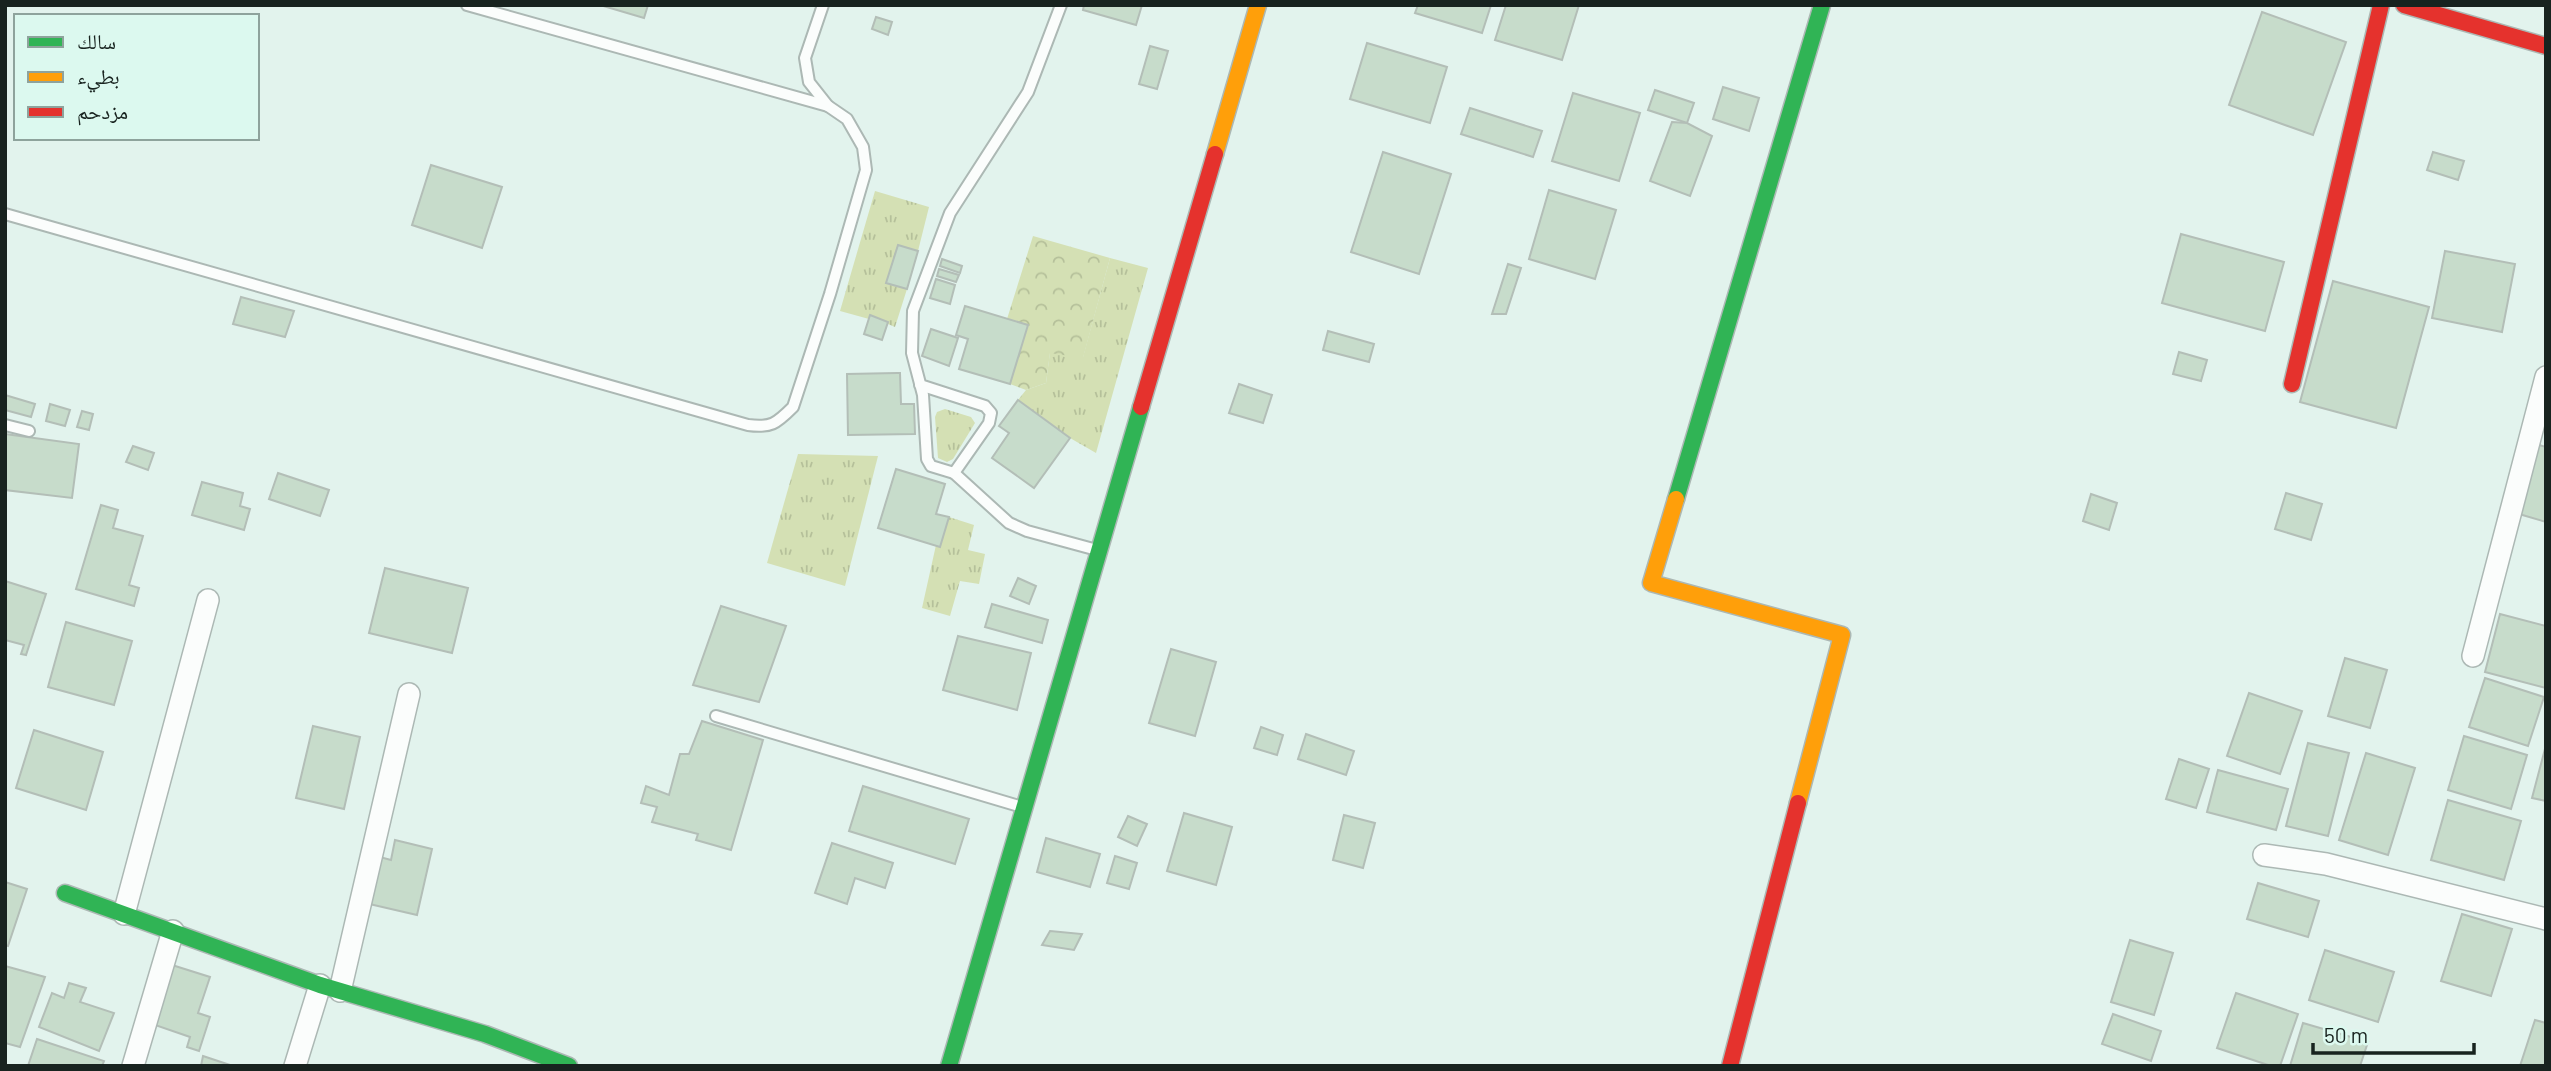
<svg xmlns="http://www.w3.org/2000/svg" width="2551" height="1071" font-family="Barlow,'Noto Naskh Arabic',sans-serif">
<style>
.grass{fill:url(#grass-tufts)}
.park{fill:url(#park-crowns)}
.building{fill:#c7dccb;stroke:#b3beb7;stroke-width:2}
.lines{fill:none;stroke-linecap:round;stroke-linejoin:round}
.lane-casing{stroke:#acb8b4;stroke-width:14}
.street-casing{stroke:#acb8b4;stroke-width:24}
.fast-casing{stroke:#acb8b4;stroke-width:19}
.slow-casing{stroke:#acb8b4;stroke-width:19}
.jam-casing{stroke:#acb8b4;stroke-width:19}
.lane{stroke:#fbfdfc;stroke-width:10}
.street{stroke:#fbfdfc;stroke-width:21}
.fast{stroke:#30b455;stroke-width:16}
.slow{stroke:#ff9f0a;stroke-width:16}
.jam{stroke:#e5322d;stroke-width:16}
</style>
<defs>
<pattern id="grass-tufts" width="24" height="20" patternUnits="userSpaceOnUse" patternTransform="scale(1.75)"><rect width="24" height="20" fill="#d4e0b4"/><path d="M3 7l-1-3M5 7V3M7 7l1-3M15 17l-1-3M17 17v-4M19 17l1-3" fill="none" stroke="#b5c09a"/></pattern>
<pattern id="park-crowns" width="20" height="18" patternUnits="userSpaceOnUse" patternTransform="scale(1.75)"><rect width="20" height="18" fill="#d4e0b4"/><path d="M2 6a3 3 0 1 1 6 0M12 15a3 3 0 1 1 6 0" fill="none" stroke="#b5c09a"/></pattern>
</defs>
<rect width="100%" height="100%" fill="#e2f3ed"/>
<g class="grass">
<polygon points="875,191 929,207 918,251 898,245 886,282 907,289 895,327 888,324 888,322 871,316 869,319 840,311"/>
<polygon points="1110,258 1148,268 1096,453 1070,438 1018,400 1026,390 1046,383 1050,352 1083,357"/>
<polygon points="945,409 971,417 975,423 953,459 947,462 938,458 935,417 937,412"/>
<polygon points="798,454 878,456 845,586 767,563"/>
<polygon points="949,517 974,525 968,550 985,554 979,584 960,581 950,616 922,608 936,545 940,546"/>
</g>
<polygon class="park" points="1033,236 1110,258 1083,358 1050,353 1046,383 1026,390 1010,384 1028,326 1007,319"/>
<g class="building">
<polygon points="600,5 648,5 644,18"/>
<polygon points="1084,5 1142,5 1136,25 1083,10"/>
<polygon points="1418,5 1491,5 1482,33 1415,13"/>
<polygon points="1506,5 1579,5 1562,60 1495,40"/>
<polygon points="2262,12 2346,42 2313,135 2229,105"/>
<polygon points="876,17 892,22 888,35 872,29"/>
<polygon points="1367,43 1447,67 1430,123 1350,99"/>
<polygon points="1150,46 1168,51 1157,89 1139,84"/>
<polygon points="1723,87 1759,98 1749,131 1713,119"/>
<polygon points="1655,90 1694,103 1687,123 1648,110"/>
<polygon points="1573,93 1640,113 1619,181 1552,161"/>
<polygon points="1470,108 1542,131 1533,157 1461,134"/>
<polygon points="1672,122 1687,123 1712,136 1690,196 1650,181"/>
<polygon points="1383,152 1451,174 1419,274 1351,252"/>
<polygon points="2433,152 2464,161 2458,180 2427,170"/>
<polygon points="431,165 502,187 482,248 412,225"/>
<polygon points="1549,190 1616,210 1595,279 1529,259"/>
<polygon points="2181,234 2284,262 2265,331 2162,303"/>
<polygon points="898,245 918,251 907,289 886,283"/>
<polygon points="2445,251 2515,264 2502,332 2432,318"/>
<polygon points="942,259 962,266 960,273 940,266"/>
<polygon points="1508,264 1521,268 1506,314 1492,314"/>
<polygon points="939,269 959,275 956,282 937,276"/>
<polygon points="936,279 955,285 950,304 930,298"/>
<polygon points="2333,281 2429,307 2396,428 2300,402"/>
<polygon points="241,297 294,311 285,337 233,324"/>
<polygon points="965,306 1028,325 1010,384 959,369 968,339 956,335"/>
<polygon points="870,315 888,322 882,340 864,334"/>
<polygon points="931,329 958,338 949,366 922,356"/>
<polygon points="1328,331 1374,344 1369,362 1323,350"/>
<polygon points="2179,352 2207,360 2201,381 2173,374"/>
<polygon points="897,373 900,373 901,404 914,404 915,434 848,435 847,374"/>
<polygon points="1239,384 1272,395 1263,423 1229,413"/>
<polygon points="5,395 35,404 31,417 5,410"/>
<polygon points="1018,400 1070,438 1034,488 992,458 1009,433 999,426"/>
<polygon points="50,404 70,410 65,426 46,421"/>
<polygon points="82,411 93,414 89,430 77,427"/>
<polygon points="5,434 79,444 72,498 5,490"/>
<polygon points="2539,445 2546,447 2546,522 2519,514"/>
<polygon points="133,446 154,453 148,470 126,462"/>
<polygon points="896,469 945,484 936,514 949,517 940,547 878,528"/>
<polygon points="278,473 329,490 320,516 269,499"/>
<polygon points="202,482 243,493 240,506 250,509 244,530 192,515"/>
<polygon points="2286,493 2322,504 2311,540 2275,529"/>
<polygon points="2091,494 2117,503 2109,530 2083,521"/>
<polygon points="101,505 118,510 113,528 143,536 129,585 139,588 134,606 76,589"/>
<polygon points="385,568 468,588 452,653 369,633"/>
<polygon points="1018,578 1036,586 1029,604 1010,596"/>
<polygon points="5,581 46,594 26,655 21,654 24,645 5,640"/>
<polygon points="992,604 1048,620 1042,643 985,627"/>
<polygon points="721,606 786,626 759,702 693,685"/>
<polygon points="2500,614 2546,626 2546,688 2485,672"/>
<polygon points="66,622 132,641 114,705 48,687"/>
<polygon points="958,636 1031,653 1017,710 943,690"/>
<polygon points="1171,649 1216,662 1195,736 1149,723"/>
<polygon points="2345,658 2387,670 2370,728 2328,716"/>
<polygon points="2485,678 2544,697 2528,746 2469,727"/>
<polygon points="2249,693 2302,711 2280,774 2227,756"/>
<polygon points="702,721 763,740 731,850 696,840 698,834 652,822 657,807 641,803 646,786 669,795 680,754 689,754"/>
<polygon points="313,726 360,737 344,809 296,798"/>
<polygon points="1261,727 1283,735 1277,755 1254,748"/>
<polygon points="34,730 103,752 86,810 16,788"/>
<polygon points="1306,734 1354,751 1346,775 1298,759"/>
<polygon points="2464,736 2527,755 2511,809 2448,790"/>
<polygon points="2308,743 2349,753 2328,836 2286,826"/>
<polygon points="2546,745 2546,801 2532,798"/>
<polygon points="2366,753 2415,768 2388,855 2339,840"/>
<polygon points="2179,759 2209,769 2196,808 2166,799"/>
<polygon points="2218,770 2288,789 2276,830 2207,812"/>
<polygon points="863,786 969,819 955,864 849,831"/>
<polygon points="2448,800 2521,821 2504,880 2431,860"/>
<polygon points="1184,813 1232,827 1216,885 1167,871"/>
<polygon points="1344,815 1375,823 1363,868 1333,860"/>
<polygon points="1128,816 1147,824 1137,846 1118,837"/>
<polygon points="1046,838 1100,854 1090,887 1037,872"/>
<polygon points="395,840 432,849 417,915 365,903 376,856 391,860"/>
<polygon points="832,843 893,863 885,888 855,878 847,904 815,893"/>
<polygon points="1115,856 1137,863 1129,889 1107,883"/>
<polygon points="5,882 27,889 8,946 5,945"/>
<polygon points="2258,883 2319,901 2308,937 2247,919"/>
<polygon points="2462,914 2512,929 2491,996 2441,981"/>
<polygon points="1050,931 1082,934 1074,950 1042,945"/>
<polygon points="2130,940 2173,953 2154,1015 2111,1002"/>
<polygon points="2325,950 2394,972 2378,1022 2309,1000"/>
<polygon points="172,965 210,977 198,1013 210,1017 199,1051 187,1047 190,1037 152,1024"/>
<polygon points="5,966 45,977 20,1047 5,1043"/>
<polygon points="69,983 86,988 80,1002 114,1013 99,1051 39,1027 52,993 64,998"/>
<polygon points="2236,993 2298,1014 2280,1066 2271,1066 2217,1048"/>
<polygon points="2113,1014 2161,1031 2151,1061 2102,1044"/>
<polygon points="2535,1020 2546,1023 2546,1066 2520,1066"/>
<polygon points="2303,1023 2368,1042 2360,1066 2290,1066"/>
<polygon points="37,1039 104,1061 102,1066 28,1066"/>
<polygon points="203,1056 233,1066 201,1066"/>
</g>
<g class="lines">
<g class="lane-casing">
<g id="lane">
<polyline points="467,5 828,106"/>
<path d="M5,214L748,425C771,428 776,424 793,407L830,294L866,170L863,147L847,119L828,106L809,82L805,58L823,5"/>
<polyline points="920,385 985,406 991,413 989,423 954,473 931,466 927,459 923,395 912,353 913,311 950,213 1028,92 1061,5"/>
<polyline points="5,425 29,431"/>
<polyline points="954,473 1009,523 1027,531 1097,550"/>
<polyline points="716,716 1022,807"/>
</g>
</g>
<g class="street-casing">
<g id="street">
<polyline points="2473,656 2546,377"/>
<polyline points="2264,855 2326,864 2546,919"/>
<polyline points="124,914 208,600"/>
<polyline points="340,991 409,694"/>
<polyline points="133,1066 173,931"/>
<polyline points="295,1066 320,985"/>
</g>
</g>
<g class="fast-casing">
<g id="fast">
<polyline points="1676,499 1822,5"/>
<polyline points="65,893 320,985 485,1034 569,1066"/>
<polyline points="949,1066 1141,407"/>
</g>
</g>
<g class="slow-casing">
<g id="slow">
<polyline points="1215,154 1258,5"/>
<polyline points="1676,499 1651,583 1842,635 1798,803"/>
</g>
</g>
<g class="jam-casing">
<g id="jam">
<polyline points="2404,5 2546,46"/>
<polyline points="2292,384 2381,5"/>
<polyline points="1141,407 1215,154"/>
<polyline points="1730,1066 1798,803"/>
</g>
</g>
<use href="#lane" class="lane"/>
<use href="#street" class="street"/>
<use href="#fast" class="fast"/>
<use href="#slow" class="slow"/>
<use href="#jam" class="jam"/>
</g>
<rect width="2551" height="1071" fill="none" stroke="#18231f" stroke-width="14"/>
<rect x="14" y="14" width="245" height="126" fill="#dcf9ef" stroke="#8ea39c" stroke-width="2"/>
<rect x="28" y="37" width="35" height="10" fill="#30b455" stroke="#8ea39c" stroke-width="2"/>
<text x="77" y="49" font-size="21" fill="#18231f">سالك</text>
<rect x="28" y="72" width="35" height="10" fill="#ff9f0a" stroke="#8ea39c" stroke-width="2"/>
<text x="77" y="84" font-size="21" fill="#18231f">بطيء</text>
<rect x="28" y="107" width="35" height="10" fill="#e5322d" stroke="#8ea39c" stroke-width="2"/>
<text x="77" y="119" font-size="21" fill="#18231f">مزدحم</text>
<path d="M2313 1043v10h161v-10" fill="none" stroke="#18231f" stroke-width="3.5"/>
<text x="2324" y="1043" font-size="21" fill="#18231f" stroke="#dcf9ef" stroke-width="5" paint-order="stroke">50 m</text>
</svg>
